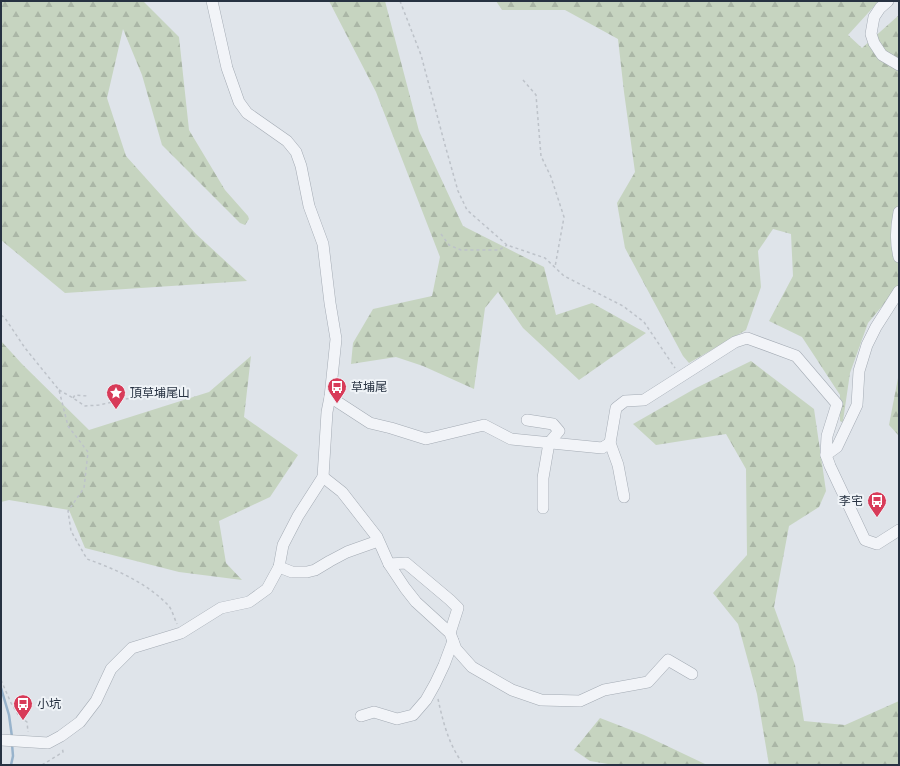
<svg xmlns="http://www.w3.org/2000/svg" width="900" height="766" font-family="'Alegreya Sans','Noto Sans TC',sans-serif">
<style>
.forest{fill:url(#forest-firs)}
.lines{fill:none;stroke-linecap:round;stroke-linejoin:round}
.stream{stroke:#98b3cc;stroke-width:2.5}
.minor-casing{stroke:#a4abb4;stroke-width:12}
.path{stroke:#bdc2c9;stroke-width:1.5;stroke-dasharray:3 3;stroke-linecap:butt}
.minor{stroke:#f2f4f8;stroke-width:11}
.labels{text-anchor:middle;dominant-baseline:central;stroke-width:4;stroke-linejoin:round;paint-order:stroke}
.poi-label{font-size:12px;fill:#273242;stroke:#eff3f7;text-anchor:start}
</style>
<defs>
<pattern id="forest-firs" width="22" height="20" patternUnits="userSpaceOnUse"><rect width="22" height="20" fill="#c6d4c0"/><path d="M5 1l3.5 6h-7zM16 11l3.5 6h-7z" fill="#aab6a6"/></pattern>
</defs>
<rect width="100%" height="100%" fill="#dfe4ea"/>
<g class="forest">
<polygon points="1,1 143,1 179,37 189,130 225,190 248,216 249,219 245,225 240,223 162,145 142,75 123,29 107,98 126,156 196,234 247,281 65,293 1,240"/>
<polygon points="329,1 385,1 419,131 463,226 544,267 556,315 592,303 646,333 579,380 523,328 498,292 485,308 474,389 423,366 396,357 351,364 353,343 373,309 432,296 440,257 376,92"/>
<polygon points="496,1 879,1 848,35 862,48 899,15 899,286 868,323 850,373 843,421 842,422 840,421 840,395 802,337 769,321 793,276 791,234 773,229 758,251 761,287 746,330 689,363 683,356 625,248 617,203 635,172 624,92 618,39 565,10 502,10"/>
<polygon points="1,341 22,364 89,430 209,392 251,356 244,417 298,455 270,497 219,521 226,563 242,580 179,572 85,548 69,510 9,500 1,502"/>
<polygon points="751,361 814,409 826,491 819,507 789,526 774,607 795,665 804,721 845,725 899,701 899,765 769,765 757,694 738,624 713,593 747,555 746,469 726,434 656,445 633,424 696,388"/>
<polygon points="898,378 899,378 899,436 889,425"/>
<polygon points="600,718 644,735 705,764 705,765 614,765 590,761 574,750"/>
</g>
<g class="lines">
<g class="stream">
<polyline points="1,688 9,715 12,737"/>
<polyline points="11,765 13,756 12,744"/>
</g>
<g class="minor-casing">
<g id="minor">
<polyline points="888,1 880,8 874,17 871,34 874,43 882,55 899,65"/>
<path d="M899,212C896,227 895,242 899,257"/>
<polyline points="899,291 876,327 867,345 859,371 857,405 837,447 826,455 830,466 865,540 877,544 899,530"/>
<polyline points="330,397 370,423 391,428 426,439 484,425 511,439 602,448 610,443 616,408 625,401 644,400 735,342 747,338 796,356 837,404 827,436 826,455"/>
<polyline points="527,420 553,424 559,431 549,443 543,478 543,508"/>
<polyline points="610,443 618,465 624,497"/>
<polyline points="323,477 342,492 377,537 389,564 405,588 416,602 450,633 456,649 472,667 512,690 541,700 580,701 604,690 648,682 668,660 692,674"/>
<polyline points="389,564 406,563 450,600 458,608 450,633"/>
<polyline points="279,567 292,572 307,572 315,570 330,561 347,552 378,541"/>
<polyline points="361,716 374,712 397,719 413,715 426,700 435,684 444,665 453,641"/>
<polyline points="1,740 48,743 61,736 80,722 96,701 111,669 132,648 181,633 221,608 249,602 267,589 279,567 283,545 298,516 323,477 327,412 330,397 336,339 330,303 323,244 309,206 301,166 296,152 287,141 247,113 239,102 227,68 212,1"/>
</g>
</g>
<g class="path">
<polyline points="400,1 421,55 445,145 458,191 467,210 507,245 545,258 564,276 623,306 644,322 675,368"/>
<polyline points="523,80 536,95 541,156 551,177 564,217 555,267"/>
<polyline points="441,234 449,245 461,250 499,250 507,245"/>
<path d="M1,315L5,318L25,348L59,390L68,426L88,452L84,488L68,511L71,531L87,559C115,569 147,583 168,605C172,609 174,618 177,624"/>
<polyline points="59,390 73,398 85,406 99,405 135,397"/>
<polyline points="73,398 75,395 88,396"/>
<polyline points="1,680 11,703 19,716 27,722 28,732"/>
<path d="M438,699C443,722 449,746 464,765"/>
<polyline points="42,765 63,752 62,747"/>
</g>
<use href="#minor" class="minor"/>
</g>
<defs>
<g id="bus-pin" transform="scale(1)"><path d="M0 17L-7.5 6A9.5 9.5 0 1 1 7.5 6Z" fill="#d83b59" stroke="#eff3f7"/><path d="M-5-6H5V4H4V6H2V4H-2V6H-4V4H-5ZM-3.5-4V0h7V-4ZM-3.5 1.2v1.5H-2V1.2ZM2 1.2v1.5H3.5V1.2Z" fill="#fff"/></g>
<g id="sight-pin" transform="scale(1)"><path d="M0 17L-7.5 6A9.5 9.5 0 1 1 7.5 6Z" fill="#d83b59" stroke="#eff3f7"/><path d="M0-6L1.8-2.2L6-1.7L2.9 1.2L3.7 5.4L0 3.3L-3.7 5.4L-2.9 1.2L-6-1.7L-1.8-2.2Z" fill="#fff"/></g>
</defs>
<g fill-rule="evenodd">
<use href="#bus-pin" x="337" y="387"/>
<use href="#sight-pin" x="116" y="393"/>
<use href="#bus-pin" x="877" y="501"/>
<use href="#bus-pin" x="23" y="704"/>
</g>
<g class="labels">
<g class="poi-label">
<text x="351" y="387">草埔尾</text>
<text x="130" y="393">頂草埔尾山</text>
<text x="863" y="501" text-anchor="end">李宅</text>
<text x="37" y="704">小坑</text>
</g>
</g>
<rect width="900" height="766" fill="none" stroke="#273242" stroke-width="4"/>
</svg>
